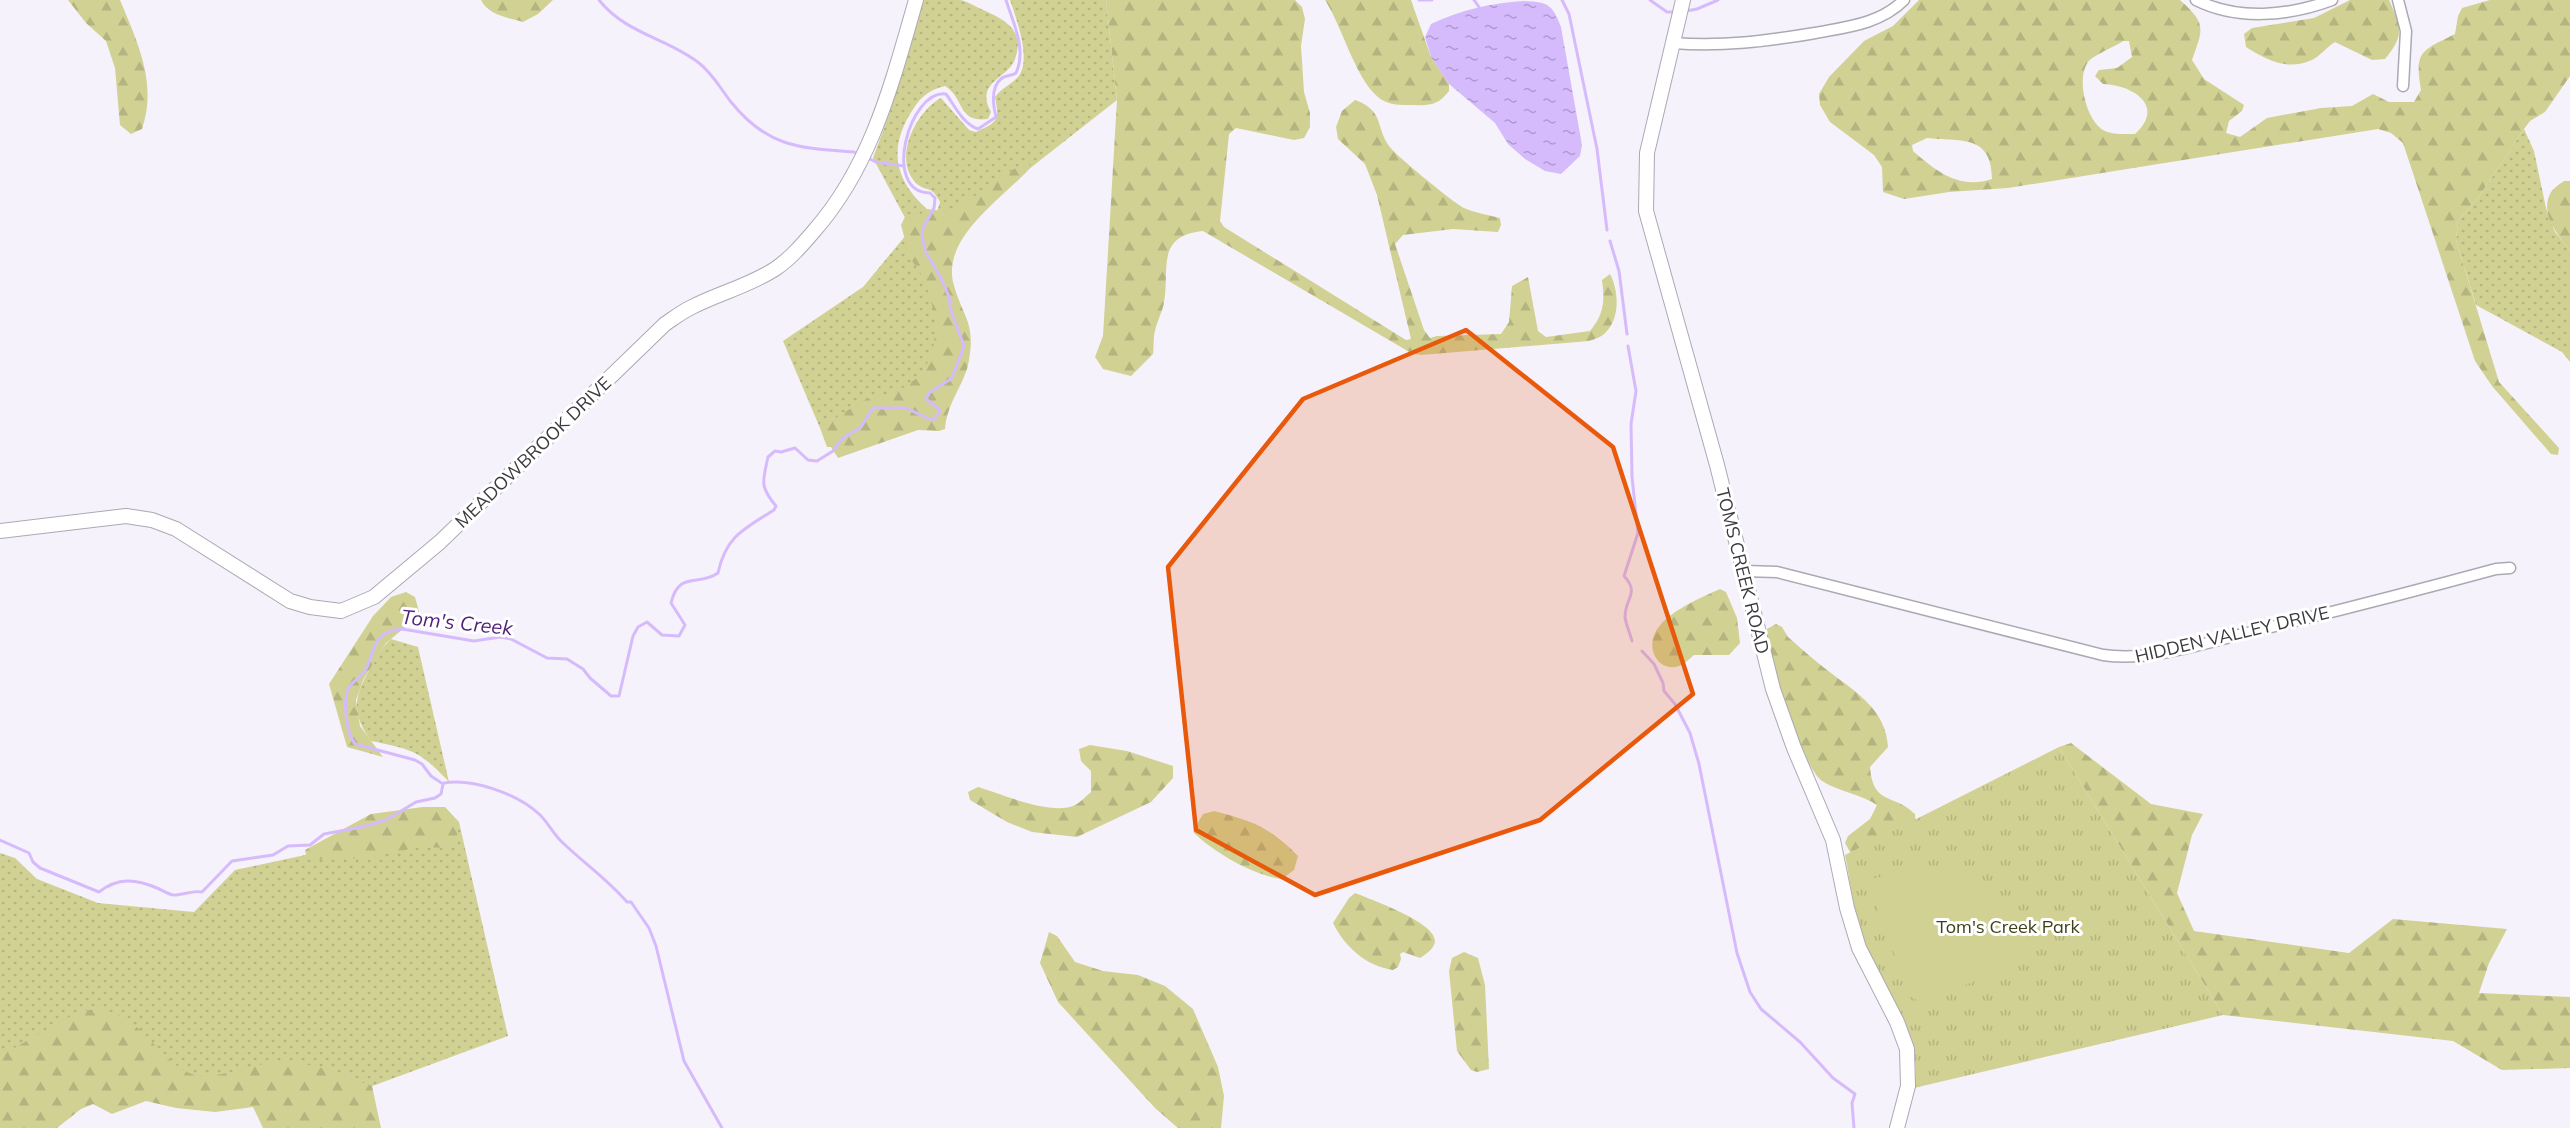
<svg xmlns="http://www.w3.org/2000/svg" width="2570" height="1128" font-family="Mulish,sans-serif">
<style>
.grass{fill:url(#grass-dots)}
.forest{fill:url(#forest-firs);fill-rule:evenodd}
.park{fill:url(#park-tufts)}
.garden{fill:#d1d193}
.water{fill:url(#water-ripples)}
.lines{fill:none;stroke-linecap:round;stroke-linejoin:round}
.stream{stroke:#d6bbfc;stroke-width:3}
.minor-casing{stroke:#aca9b2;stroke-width:13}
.tertiary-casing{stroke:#aca9b2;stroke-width:16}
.minor{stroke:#fff;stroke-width:10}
.tertiary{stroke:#fff;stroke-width:14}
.marked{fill:#e8590c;fill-opacity:0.2;stroke:#e8590c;stroke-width:4.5;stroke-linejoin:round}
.labels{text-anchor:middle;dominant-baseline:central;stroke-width:6;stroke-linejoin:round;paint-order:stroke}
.street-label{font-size:18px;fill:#3b3a3e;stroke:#fff}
.park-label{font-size:18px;fill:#403f17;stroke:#fff}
.water-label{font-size:20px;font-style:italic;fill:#4f1f7a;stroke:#fff}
</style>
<defs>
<pattern id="grass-dots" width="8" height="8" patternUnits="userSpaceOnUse" patternTransform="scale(1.5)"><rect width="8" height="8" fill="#d1d193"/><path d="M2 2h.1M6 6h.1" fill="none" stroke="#b4b480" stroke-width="1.8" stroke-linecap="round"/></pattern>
<pattern id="forest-firs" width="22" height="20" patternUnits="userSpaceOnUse" patternTransform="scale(1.5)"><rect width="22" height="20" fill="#d1d193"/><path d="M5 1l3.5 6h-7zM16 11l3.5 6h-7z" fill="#b4b480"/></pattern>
<pattern id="park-tufts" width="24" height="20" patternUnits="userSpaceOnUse" patternTransform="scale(1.5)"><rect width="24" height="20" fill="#d1d193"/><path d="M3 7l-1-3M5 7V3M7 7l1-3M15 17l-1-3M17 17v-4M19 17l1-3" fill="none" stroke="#b4b480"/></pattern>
<pattern id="water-ripples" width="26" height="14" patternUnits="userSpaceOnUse" patternTransform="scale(1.5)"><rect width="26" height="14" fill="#d6bbfc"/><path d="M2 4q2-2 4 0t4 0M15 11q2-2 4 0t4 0" fill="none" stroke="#af99cd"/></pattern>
</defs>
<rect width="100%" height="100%" fill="#f6f2fc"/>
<g class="grass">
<path d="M922,0C934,0 948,0 960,0C967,1 974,6 981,9C1003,19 1026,29 1015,59C1009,78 974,82 991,112L988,119C957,123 965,98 945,86C927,90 919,99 910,114C888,151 896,182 927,209L919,227L950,333L915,395L820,428L783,341L863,287L911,229L873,158L891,109Z"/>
<path d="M1010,0H1106L1117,100L950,231L937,212L940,202C931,184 927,193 916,183C892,159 916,111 941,98L969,130L976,132C997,122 1000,121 995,97C1003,87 1010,85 1017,78C1033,62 1016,18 1010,0Z"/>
<polygon points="2524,129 2534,151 2546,208 2555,232 2570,250 2570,362 2562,352 2476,305 2456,240 2458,221 2478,198"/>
<path d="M391,639L418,647L449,782C420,751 412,749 371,741C349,710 355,693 374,662C379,654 384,645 391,639Z"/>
<polygon points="459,822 508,1036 367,1088 0,1097 0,853 15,858 37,879 98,903 194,912 235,870"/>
</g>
<g class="forest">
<path d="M68,0H120C137,41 158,84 142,129L131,134L120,125L115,68L106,41L86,23Z"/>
<path d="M481,0H553L538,14L523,22C509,18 488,15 481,0Z"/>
<path d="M1106,0H1295L1302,7L1305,19L1301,46L1304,92L1310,113V127L1304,138L1294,140L1236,128L1229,134L1220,221L1224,227L1406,340L1411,339L1377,195L1365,164L1338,139L1336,127L1342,111L1355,100C1385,111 1375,127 1389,146C1395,155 1454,203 1464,208C1475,213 1489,215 1500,218L1501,225L1498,232L1453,229L1403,235L1395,244L1424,330L1430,338L1437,336L1501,334L1509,322L1512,286L1528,277L1538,331L1546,337L1590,331C1604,314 1605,301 1602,280L1610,274C1619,291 1620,318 1606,332C1602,337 1595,339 1589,341L1421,355L1411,353L1203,231C1155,236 1170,269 1164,303C1162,313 1157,321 1155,331C1153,338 1154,347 1153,354L1131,376L1103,369L1095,357L1103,336L1117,100Z"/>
<path d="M1325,0H1411L1431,57L1449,84V91C1439,104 1431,106 1414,105C1402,105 1388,106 1378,97C1355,78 1342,26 1325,0Z"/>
<path d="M1919,0H2180C2207,24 2203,29 2192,60L2204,79L2244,105L2242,111L2229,121L2226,133L2240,137L2267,118L2321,108L2352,106L2373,94L2389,102H2414L2421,90C2414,50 2422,51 2455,34L2458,16L2462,8L2490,0H2570V76L2545,112L2530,121L2524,129L2478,198L2458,221L2456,240L2499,382L2559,448L2558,455L2551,454L2492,386L2475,361L2403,143L2391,133L2378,129L2008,188L1949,192L1904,199L1883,192L1882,167L1874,155L1830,122L1820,105L1819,94L1829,77L1864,41L1893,26ZM2123,41H2129L2132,57L2117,68L2099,70L2095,76L2103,84C2133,85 2166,106 2135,134C2125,134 2112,135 2103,130C2086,119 2076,79 2088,62C2092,56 2114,47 2123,41ZM1927,138C1958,142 1992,133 1992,179C1959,190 1936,171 1913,151L1912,145Z"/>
<path d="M2350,0H2389C2401,27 2405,35 2385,59L2372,60L2335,42C2327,47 2320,56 2312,60C2287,71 2267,60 2246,47L2244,34L2252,28L2314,18Z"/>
<path d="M1028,163L1031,167C1003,199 937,239 955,289C965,320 975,324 969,360C966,382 947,402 945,429L939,431L918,430L838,458L831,447H827L820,428L864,400L894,394L920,376L932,355L937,321L924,278L910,258L901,225L905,217L911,215L918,216L927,209L951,212L1014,169Z"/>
<path d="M2564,181H2570V250C2558,236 2540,213 2550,194C2552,189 2560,184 2564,181Z"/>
<path d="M1720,589L1726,592L1737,618L1740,643L1729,655H1694C1689,659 1685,664 1679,666C1662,672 1649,655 1653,639C1658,615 1700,598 1720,589Z"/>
<polygon points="406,592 415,597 420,615 386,643 363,680 356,700 360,726 383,757 347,747 329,684 373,616 391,597"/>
<path d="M1776,624L1782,627L1788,637C1802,649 1816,662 1831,673C1857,693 1886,710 1888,747L1870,767C1873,806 1894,793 1915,814L1916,828L1854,859L1845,843L1848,836L1870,819L1877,805C1861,794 1839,792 1822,781C1804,768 1770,672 1767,648C1766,642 1767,635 1767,629Z"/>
<polygon points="2071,743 2151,804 2203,814 2192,835 2177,893 2194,931 2349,953 2393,919 2507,929 2489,963 2479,993 2570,997 2570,1068 2502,1070 2453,1041 2223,1015 2059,747"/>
<path d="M1090,745L1127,751L1173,766V778L1151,802L1077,837L1032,832L1007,822L970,800L968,792L978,787C1002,794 1049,815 1073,806C1079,804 1086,796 1091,792V771L1081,761L1079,749Z"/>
<polygon points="423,807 445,807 459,822 457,836 451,848 418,847 366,858 307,860 305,850 371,814"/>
<path d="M1214,811C1253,821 1269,827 1298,856L1294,870L1282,879C1254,876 1213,852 1193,832L1203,814Z"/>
<path d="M1355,893C1372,900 1435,922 1435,941C1435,948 1426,954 1420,958L1403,952L1400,954L1401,959L1398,967L1393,970C1366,966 1345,947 1333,923L1349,898Z"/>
<polygon points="1049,932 1057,936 1075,962 1103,971 1138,975 1165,986 1193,1009 1218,1067 1224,1096 1221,1128 1178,1128 1155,1108 1058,1002 1040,963"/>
<polygon points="1464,952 1478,958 1485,985 1489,1069 1477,1072 1471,1070 1457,1051 1449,971 1452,958"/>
<path d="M93,1009C101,1010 112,1011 119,1015C148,1029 163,1064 194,1075C210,1081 252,1065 270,1063C305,1058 340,1075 372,1086L381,1128H263L253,1107L215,1112L176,1108L146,1101L112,1114L93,1104L81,1109L57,1128H0V1056L73,1015Z"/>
</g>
<path class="park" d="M2059,747L2223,1015L1914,1088C1924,1031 1883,991 1864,941C1853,914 1851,884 1845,855Z"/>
<path class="garden" d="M1920,867C1979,872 2014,894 2034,951L2016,967L1919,1001L1909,996L1868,880Z"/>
<path class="water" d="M1523,1C1547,2 1552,3 1561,27L1582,145L1580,156L1561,174L1545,171L1525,159L1508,144L1495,123L1449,84L1431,57L1425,37L1431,24C1461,10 1491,3 1523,1Z"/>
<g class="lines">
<g class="stream">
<path d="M599,0C626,34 667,38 699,63C713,74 720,88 731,102C768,148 800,148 854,152L860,155"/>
<polyline points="1419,0 1432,0"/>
<polyline points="1474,0 1479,7"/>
<polyline points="1562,0 1569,14 1597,149 1607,230"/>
<polyline points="1650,0 1667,12 1676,12"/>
<polyline points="1686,11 1697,9 1718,0"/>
<polyline points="866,157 876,162 904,166"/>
<polyline points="1610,241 1619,271 1627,334"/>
<path d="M1628,346L1636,391L1631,424L1632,477L1638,533L1624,576C1640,593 1625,598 1625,617C1626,625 1630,633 1632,641"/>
<polyline points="1642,651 1654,664 1663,683 1664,691 1675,704 1690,733 1699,764 1737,953 1750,992 1761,1009 1800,1042 1833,1078 1855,1094 1852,1103 1854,1128"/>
<path d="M444,783C473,778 517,794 539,814C548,822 553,834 563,843C584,863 608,880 627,902H631L649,928L656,946L684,1061L722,1128"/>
<path d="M0,840L29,853L33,862L40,868L99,892C118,877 136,879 157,888C162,890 169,895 174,895C184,895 192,890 202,892L232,861L273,855L288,846L310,845L324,834L362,827L386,820L416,802L435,798L441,794L443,784L431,776L422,764L415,760L355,744C346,732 343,703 348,689C352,681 363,676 367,667C376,646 374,631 402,629L474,641L500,637L511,639L547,658L567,659L583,669L590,678L611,696H619L633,636L638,627L647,622L662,635L679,636L685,625L671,603C679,570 698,587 718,573C726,536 744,529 774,510L776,506C759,486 763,481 768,457L775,451L781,452L795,448L808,460L817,461L833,451L843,438L861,427L873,408H906L929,419H935L940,410L926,399L929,393L952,378L964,346L951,311L949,297L941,278L925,251L922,235L923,228L934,208L935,198L930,193C881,193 909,89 946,94C955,106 963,124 978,129L996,117C993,105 990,87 1002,78C1006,75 1012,76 1016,73C1027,49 1013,23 1006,0"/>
</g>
<g class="minor-casing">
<g id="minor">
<path d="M2196,0C2238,21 2289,16 2332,0"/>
<polyline points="2398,0 2406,31 2403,86"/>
<path d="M1673,43C1722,47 1767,41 1815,33C1847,27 1880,24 1904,0"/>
<path d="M1744,571L1777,572L2103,655C2152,662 2203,643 2251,632C2333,612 2415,591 2496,569L2510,568"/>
</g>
</g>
<g class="tertiary-casing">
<g id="tertiary">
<polyline points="1683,0 1647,153 1646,211 1717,465 1773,689 1794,748 1833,840 1847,908 1859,948 1897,1022 1907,1049 1908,1086 1897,1128"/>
<path d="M0,531L126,516L152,520L176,529L290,601L310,607L341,611L374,597L440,542L665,324C674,318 683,311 692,307C719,293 749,286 775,269C790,259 802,245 814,231C872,165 892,83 916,0"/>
</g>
</g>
<use href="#minor" class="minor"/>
<use href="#tertiary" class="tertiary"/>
</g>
<path class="marked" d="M1466,330L1613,447L1693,694L1540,820L1315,895L1196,830L1168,567L1303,399Z"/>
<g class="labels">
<g class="street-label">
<text transform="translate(533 452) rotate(-44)">MEADOWBROOK DRIVE</text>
<text transform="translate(1743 571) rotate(76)">TOMS CREEK ROAD</text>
<text transform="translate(2232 634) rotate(-13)">HIDDEN VALLEY DRIVE</text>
</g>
<g class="park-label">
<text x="2008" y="926">Tom's Creek Park</text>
</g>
<g class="water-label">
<text transform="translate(457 622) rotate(6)">Tom's Creek</text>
</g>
</g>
</svg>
